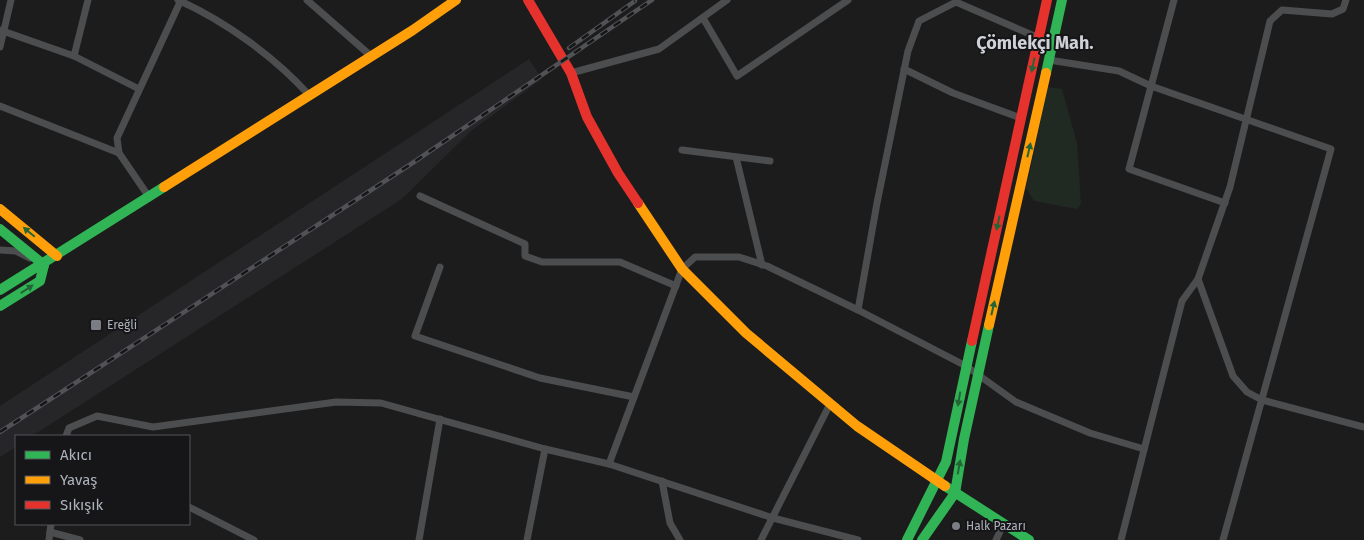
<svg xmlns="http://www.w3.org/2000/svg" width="1364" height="540" font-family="'Fira Sans',sans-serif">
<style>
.built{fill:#262628}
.green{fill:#212923}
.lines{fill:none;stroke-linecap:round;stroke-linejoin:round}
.street{stroke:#4c4d4f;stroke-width:7}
.fast{stroke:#30b455;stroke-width:10}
.slow{stroke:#ff9f0a;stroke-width:10}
.jam{stroke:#e5322d;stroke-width:10}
.rail-casing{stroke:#515255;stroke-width:4.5}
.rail{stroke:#161618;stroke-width:2.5;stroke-dasharray:8;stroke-linecap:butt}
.oneway{fill:#236536}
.poi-dot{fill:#7a7e84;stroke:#161618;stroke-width:2}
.labels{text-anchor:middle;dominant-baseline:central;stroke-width:4;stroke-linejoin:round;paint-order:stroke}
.poi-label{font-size:12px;fill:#adb2bc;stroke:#161618;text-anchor:start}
.district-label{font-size:18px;font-weight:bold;fill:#ced1d8;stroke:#161618}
</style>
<rect width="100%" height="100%" fill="#1c1c1c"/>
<polygon class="built" points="529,59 542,79 471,131 402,199 32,436 16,436 16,447 0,457 0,406"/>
<polygon class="green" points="1048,87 1062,89 1077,143 1081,204 1077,209 1034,201 1026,188"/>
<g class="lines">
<g class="street">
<path d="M178,0C225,21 275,57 309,95"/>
<polyline points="307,0 371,56"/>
<polyline points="1174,0 1129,169 1225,203"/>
<polyline points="703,18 737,76 848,0"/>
<polyline points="0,30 74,56 139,89"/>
<polyline points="0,47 11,0"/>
<polyline points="74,56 88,0"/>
<polyline points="1049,60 1119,71 1151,86 1331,149 1223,540"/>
<polyline points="904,69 953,93 1021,118"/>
<polyline points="571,73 659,49 727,0"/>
<polyline points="0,106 119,153"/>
<polyline points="682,150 770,161"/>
<polyline points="736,157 762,265"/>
<polyline points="420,196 525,244 525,256 542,262 620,262 676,286"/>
<polyline points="149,197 119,153 117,138 181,0"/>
<polyline points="0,250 16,251 30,258"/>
<polyline points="440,267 415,336 540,378 634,397"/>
<polyline points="1198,279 1233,376 1247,392 1262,400 1364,427"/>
<polyline points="858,310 877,203 908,51 919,21 956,2 1039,38"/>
<polyline points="66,436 69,428 97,416 153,427 336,402 381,403 545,449 609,464 773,518 858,540"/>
<polyline points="609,464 682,269 695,257 739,257 767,266 858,310 966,366 1016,402 1090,433 1144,449"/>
<polyline points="662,481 670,523 680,540"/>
<polyline points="189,507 254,540"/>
<polyline points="50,532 80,540"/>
<polyline points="49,540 51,524"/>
<polyline points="419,540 440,419"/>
<polyline points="527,540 545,449"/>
<polyline points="761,540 830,404"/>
<polyline points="996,540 1003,525"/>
<polyline points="1121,540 1182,301 1198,279 1230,187 1270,21 1282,10 1332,14 1343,9 1346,0"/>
</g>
<g class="fast">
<polyline points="1046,73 1062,0"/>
<polyline points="0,229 44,265"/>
<polyline points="0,290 164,187"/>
<polyline points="0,306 40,281 44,265"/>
<polyline points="945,486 1029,540"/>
<polyline points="907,540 946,462 972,341"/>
<polyline points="922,540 955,493 964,439 989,325"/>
</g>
<g class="slow">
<polyline points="164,187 413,30 456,0"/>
<polyline points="638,203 682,269 746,333 857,426 945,486"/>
<polyline points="0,209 57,256"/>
<polyline points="989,325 1046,73"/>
</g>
<g class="jam">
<polyline points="528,0 571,73 587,117 618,173 638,203"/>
<polyline points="972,341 1047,0"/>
</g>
<g class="rail-casing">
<g id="rail">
<polyline points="569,48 635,1"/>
<polyline points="0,432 411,164 652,0"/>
</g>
</g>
<use href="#rail" class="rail"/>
</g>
<defs><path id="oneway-solid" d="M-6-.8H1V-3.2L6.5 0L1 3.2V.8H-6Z" transform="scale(1.25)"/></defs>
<g class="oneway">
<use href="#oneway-solid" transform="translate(1033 65) rotate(102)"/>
<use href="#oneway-solid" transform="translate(1029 150) rotate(-77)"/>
<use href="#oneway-solid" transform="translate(998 223) rotate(102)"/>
<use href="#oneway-solid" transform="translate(29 232) rotate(-140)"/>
<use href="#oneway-solid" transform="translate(27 289) rotate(-33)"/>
<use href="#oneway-solid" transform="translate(993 308) rotate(-77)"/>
<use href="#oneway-solid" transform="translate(959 399) rotate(100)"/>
<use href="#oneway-solid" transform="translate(959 467) rotate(-80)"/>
</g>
<g class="poi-dot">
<rect x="90" y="319" width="12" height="12" rx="2.5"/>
<circle cx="956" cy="526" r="5"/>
</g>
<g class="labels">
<g class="poi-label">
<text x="107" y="325">Ereğli</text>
<text x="966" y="526">Halk Pazarı</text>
</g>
<g class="district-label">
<text x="1035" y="43">Çömlekçi Mah.</text>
</g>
</g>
<rect x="15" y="435" width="175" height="90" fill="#161618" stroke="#52545a"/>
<rect x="25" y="451" width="25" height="8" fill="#30b455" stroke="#52545a"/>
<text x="60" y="460" font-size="15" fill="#adb2bc">Akıcı</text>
<rect x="25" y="476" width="25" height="8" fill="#ff9f0a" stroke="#52545a"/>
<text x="60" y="485" font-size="15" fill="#adb2bc">Yavaş</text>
<rect x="25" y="501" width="25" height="8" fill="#e5322d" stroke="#52545a"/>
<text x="60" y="510" font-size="15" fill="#adb2bc">Sıkışık</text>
</svg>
